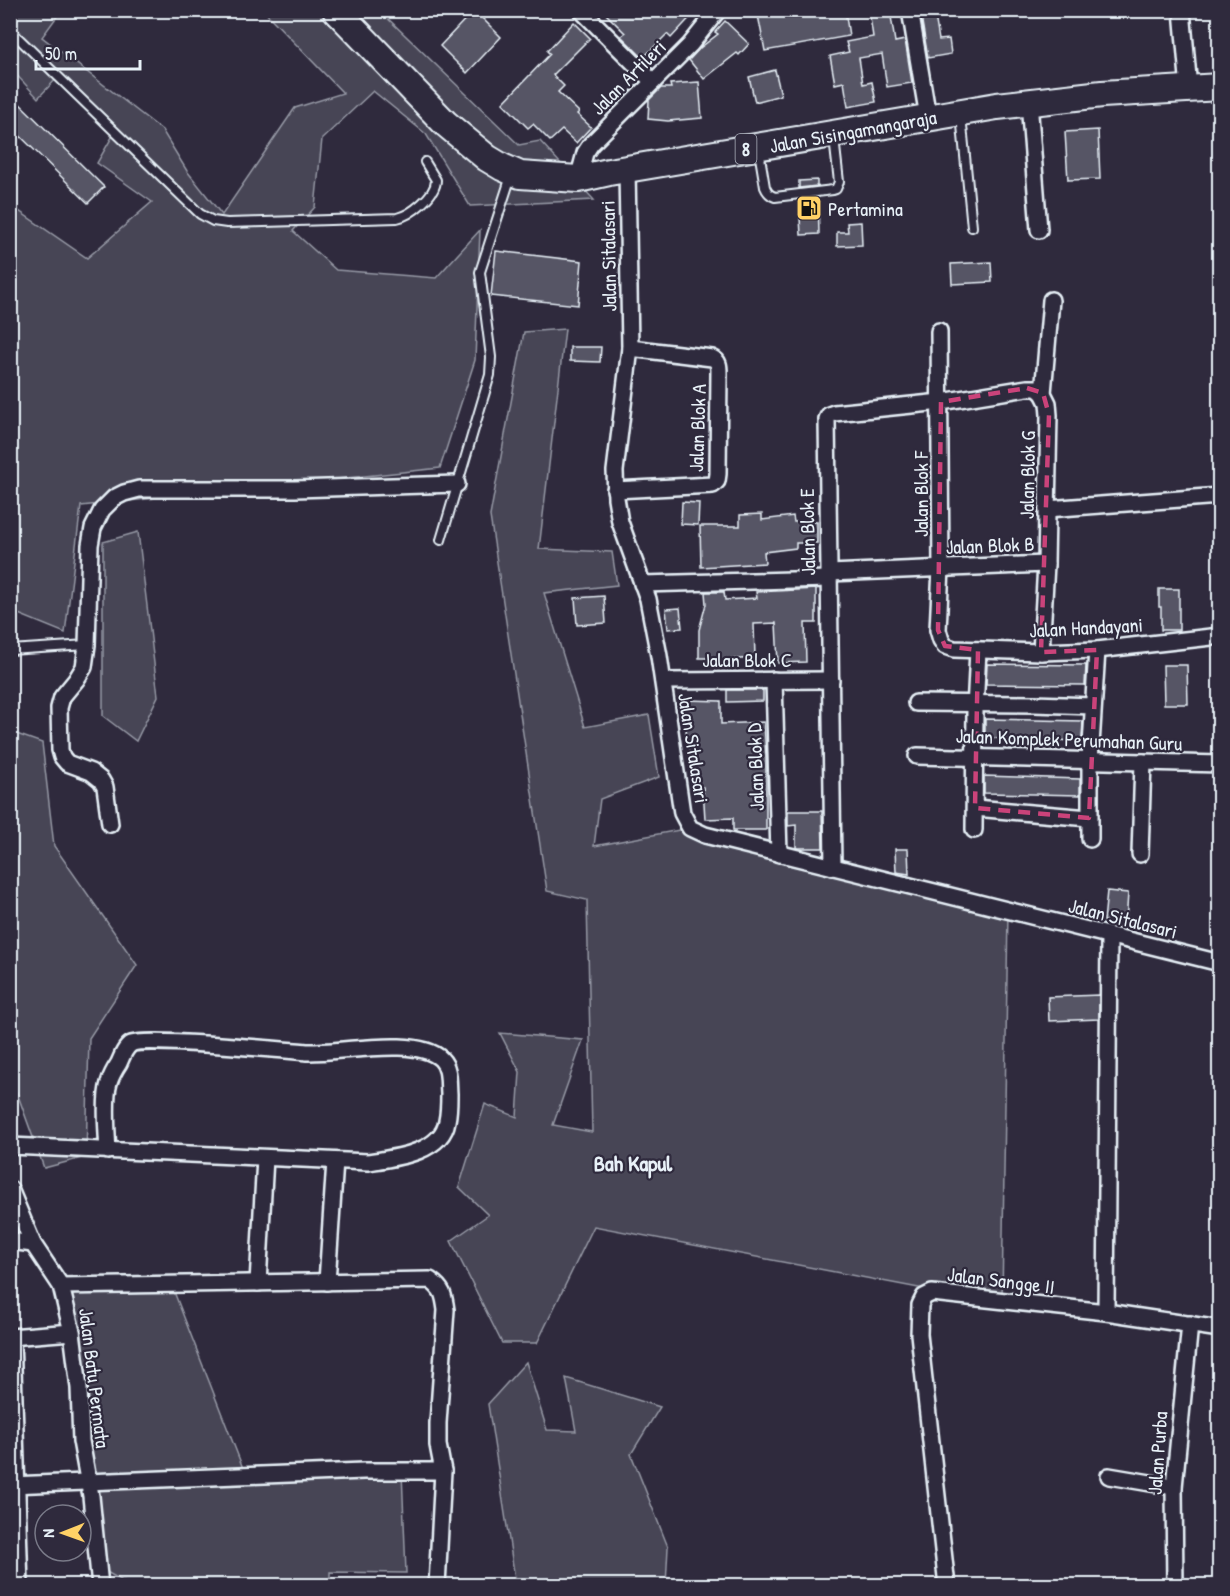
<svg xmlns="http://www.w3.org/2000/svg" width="1230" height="1596" font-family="'Patrick Hand',sans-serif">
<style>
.green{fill:#464455;stroke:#979aa6;stroke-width:1.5}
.building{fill:#575565;stroke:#e8f1f8;stroke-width:1.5}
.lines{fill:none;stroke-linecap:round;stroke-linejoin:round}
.service-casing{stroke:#e8f1f8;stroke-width:12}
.minor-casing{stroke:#e8f1f8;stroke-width:20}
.trunk-casing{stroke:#e8f1f8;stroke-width:30}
.service{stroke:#2f2a3d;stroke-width:8}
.minor{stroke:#2f2a3d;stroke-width:15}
.trunk{stroke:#2f2a3d;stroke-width:26}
.marked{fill:none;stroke:#ca437a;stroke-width:4.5;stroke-dasharray:12 8;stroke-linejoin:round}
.labels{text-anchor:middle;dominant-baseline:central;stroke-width:4.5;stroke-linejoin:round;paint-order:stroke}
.shield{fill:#2f2a3d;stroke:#b0b5c0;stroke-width:1.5}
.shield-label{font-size:18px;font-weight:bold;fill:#e8f1f8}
.street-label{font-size:20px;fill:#e8f1f8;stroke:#2f2a3d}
.poi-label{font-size:20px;fill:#e8f1f8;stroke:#2f2a3d;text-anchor:start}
.quarter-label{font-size:22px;font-weight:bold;fill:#e8f1f8;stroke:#2f2a3d}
</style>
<rect width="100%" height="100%" fill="#2f2a3d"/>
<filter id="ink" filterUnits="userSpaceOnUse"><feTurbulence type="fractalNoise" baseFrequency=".0167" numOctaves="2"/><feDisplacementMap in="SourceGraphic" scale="12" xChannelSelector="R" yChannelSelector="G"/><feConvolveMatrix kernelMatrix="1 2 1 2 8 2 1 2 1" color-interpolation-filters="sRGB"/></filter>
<g filter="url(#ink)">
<g class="green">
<polygon points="11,10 61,11 42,37 162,130 187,171 222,215 295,108 343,93 263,10 380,11 519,145 540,141 594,200 470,206 426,134 373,91 322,139 315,207 293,231 336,270 436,278 480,230 475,360 440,468 81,506 65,633 11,611 10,205 87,258 152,202 97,163 115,132 58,77 38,98 11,69"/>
<polygon points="565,329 539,549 612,552 617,585 544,593 585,727 649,715 659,777 600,799 594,846 690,828 1008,911 1002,1300 945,1293 594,1226 537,1343 502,1343 451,1241 488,1215 459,1187 485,1104 517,1117 520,1072 500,1033 583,1040 553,1125 592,1132 587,900 547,891 490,516 524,332"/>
<polygon points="138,532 158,696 136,741 103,716 103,542"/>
<polygon points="11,732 42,743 54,846 137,965 89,1038 86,1157 44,1168 11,1076"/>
<polygon points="171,1284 246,1476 402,1472 406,1573 330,1572 330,1586 131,1586 98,1567 61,1286"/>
<polygon points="526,1362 547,1430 576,1431 566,1378 660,1407 631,1454 668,1547 666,1585 516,1585 488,1404"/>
</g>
<g class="building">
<polygon points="474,10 501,37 467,73 440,46"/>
<polygon points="602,10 697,10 671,38 667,34 643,58 621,36 625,33"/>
<polygon points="757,10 845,10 849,36 765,51"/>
<polygon points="869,10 890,10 895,42 905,40 912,83 887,87 882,54 859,58 863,84 872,82 876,102 848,107 844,82 835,84 830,56 849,52 846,42 873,37"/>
<polygon points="920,10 934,10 939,40 949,39 951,54 928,58"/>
<polygon points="725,21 749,44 739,55 737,53 704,79 689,60 700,48 718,34 715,32"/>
<polygon points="574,22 590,38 553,75 564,86 558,92 579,112 577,114 591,127 576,143 562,130 550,141 533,124 528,128 503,103 550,54 547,51"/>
<polygon points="775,70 781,95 755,102 749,77"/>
<polygon points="699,82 702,118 668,121 648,119 649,100 661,88 671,88 670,84"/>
<polygon points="10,94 104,187 88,203 10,126"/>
<polygon points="1098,130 1100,179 1068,180 1065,132"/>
<polygon points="817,180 817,186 799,188 799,181"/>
<polygon points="818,198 819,234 801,235 799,200"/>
<polygon points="861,222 862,245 837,246 837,232 848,232 847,223"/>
<polygon points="496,251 582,261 578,305 491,296"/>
<polygon points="991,262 992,282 952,284 951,264"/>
<polygon points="570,347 601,347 600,362 570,361"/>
<polygon points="682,502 699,503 698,525 681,524"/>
<polygon points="762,514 762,520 793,516 794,522 817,522 817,543 796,543 796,548 764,552 765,563 701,567 700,526 740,526 740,515"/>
<polygon points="816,589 816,623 805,623 806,662 778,663 776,623 754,624 755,658 725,660 725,664 711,665 711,658 699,658 699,630 706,604 705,592 724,592 725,600 757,598 756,592"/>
<polygon points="1159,589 1179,589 1179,630 1161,630 1161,607 1159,607"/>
<polygon points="604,596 606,623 577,625 575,598"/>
<polygon points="680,608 682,628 668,629 666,609"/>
<polygon points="987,664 1086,665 1085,685 986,684"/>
<polygon points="1163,665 1187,665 1188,704 1164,704"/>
<polygon points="727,690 763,690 763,701 727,702"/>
<polygon points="687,700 721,701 721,724 764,722 766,757 766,830 733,830 733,818 705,819 703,787 693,787 692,766 690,766 690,740 686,740"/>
<polygon points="985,719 1083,721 1082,741 985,738"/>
<polygon points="984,776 1080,779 1080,795 984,793"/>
<polygon points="788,811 822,811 823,848 796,848 796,825 788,826"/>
<polygon points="895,849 908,849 909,874 896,872"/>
<polygon points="1107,891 1128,893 1126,923 1104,921"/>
<polygon points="1099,995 1099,1019 1049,1021 1048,997"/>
</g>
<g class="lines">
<g class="service-casing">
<g id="service">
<polyline points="10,11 11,10"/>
<path d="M10,30L200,214L213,221L227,223L397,218C411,215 436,195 436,180L425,162"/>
<polyline points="961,115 972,227"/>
<path d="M759,151L765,187C767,192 769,195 775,197L833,190L836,189L839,182L834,138"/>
<polyline points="441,540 490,375 491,357 480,272 511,176"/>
<polyline points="10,650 87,645"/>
</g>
</g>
<g class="minor-casing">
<g id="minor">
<polyline points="581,10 653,82"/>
<polyline points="910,10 928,117"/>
<polyline points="1182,10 1189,89"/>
<polyline points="1029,102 1039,230"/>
<polyline points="627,169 630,348 615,471 616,498 620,522 648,599 659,656 682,813 690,828 705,835 1220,963"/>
<polyline points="578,179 585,153 591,144 690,45 718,10"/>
<polyline points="939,331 941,568 938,630 941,640 945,646 954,649 1041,652 1097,650 1220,636"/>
<path d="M615,490L713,485L717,481L718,474L719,373C719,366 719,361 712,358L630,348"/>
<polyline points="1047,509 1220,496"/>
<polyline points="829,573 1046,564"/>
<polyline points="642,584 829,579"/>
<polyline points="1041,652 1046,564 1049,415 1048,403 1043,393 1051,300"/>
<polyline points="774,680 779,854"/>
<polyline points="663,681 831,680"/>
<polyline points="916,703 1034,704 1093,706"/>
<polyline points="917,756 1220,764"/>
<polyline points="975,808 1089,818"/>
<polyline points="110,824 105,787 101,780 91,772 67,763 62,757 60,750 59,708 62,697 76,680 84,667 87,645 90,545 93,528 102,510 114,498 124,493 139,489 295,489 457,484"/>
<polyline points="974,830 975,710 978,650"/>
<polyline points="1090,839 1090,761 1097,650"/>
<polyline points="1140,854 1143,762"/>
<polyline points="833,867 827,419 829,415 834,413 941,402 1027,388 1037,388 1043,393"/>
<path d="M10,1146L368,1162C394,1158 442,1153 447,1121C449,1112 449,1102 449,1094C448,1082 450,1068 441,1059C418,1036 339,1053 308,1052C284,1050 142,1037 131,1044C125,1048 122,1056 119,1063C115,1069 111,1076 109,1083C104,1099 107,1133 108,1151"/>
<polyline points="10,1189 33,1244 61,1286 72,1332 79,1388 81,1441 91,1496 100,1586"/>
<polyline points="10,1241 33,1244"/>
<polyline points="327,1282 335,1161"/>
<polyline points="258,1283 265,1158"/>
<polyline points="1106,1312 1109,936"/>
<polyline points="10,1337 72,1332"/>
<polyline points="12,1337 20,1586"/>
<polyline points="1109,1476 1174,1487"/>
<path d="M10,1485L364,1471H443L438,1445V1423L446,1310C444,1295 443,1289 430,1280L61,1286"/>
<polyline points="437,1586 443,1471"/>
<polyline points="947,1586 919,1334 920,1305 924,1297 932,1293 1106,1312 1220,1329"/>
<polyline points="1175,1586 1174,1487 1190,1324"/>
</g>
</g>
<g class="trunk-casing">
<polyline id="trunk" points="336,10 445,123 487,158 502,167 520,175 563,178 578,179 609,172 997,106 1102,94 1220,87"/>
</g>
<use href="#service" class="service"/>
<use href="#minor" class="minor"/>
<use href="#trunk" class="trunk"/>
</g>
</g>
<path class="marked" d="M1027,388L1043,393L1049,415L1041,652L1097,650L1089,818L975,808L978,650L945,646L938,630L941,402Z"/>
<defs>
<g id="fuel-square" transform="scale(1.35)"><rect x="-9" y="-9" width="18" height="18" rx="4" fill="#ffd166" stroke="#2f2a3d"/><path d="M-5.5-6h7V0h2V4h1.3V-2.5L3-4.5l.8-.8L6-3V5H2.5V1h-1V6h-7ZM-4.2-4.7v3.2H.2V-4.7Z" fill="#111"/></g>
</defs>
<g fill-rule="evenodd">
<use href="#fuel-square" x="809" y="208"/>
</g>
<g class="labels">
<rect class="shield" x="735.5" y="134" width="21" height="30" rx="4.5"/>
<g class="shield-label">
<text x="746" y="149">8</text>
</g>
<g class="street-label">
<text transform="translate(628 77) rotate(-45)">Jalan Artileri</text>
<text transform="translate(853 131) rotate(-10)">Jalan Sisingamangaraja</text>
<text transform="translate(608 256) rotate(-91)">Jalan Sitalasari</text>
<text transform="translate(697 428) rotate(-88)">Jalan Blok A</text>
<text transform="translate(1027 475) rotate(-89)">Jalan Blok G</text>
<text transform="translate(920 494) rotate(-90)">Jalan Blok F</text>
<text transform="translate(807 532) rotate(-91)">Jalan Blok E</text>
<text transform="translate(990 545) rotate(-2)">Jalan Blok B</text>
<text transform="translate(1086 627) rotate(-3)">Jalan Handayani</text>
<text x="747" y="659">Jalan Blok C</text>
<text transform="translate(1069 739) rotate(2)">Jalan Komplek Perumahan Guru</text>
<text transform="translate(694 748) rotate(81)">Jalan Sitalasari</text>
<text transform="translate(755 767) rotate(-92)">Jalan Blok D</text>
<text transform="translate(1123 918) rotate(14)">Jalan Sitalasari</text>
<text transform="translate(1001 1280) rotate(7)">Jalan Sangge II</text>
<text transform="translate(95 1378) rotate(83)">Jalan Batu Permata</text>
<text transform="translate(1157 1453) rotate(-86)">Jalan Purba</text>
</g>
<g class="poi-label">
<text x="828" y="208">Pertamina</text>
</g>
<g class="quarter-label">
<text x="633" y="1163">Bah Kapul</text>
</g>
</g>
<rect width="1230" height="1596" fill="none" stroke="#2f2a3d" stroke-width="36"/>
<rect x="18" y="18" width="1194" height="1560" fill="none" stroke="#e8f1f8" stroke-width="2" filter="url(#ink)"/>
<g transform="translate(63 1533) rotate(269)"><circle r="28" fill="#2f2a3d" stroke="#797a88" stroke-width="1.5"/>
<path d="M0-4.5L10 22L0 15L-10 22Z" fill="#ffd166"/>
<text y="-9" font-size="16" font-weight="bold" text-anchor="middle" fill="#e8f1f8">N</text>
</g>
<path d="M36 60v9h104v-9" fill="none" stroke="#e8f1f8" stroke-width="3"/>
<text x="45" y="60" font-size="18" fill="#e8f1f8" stroke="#2f2a3d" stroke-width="4.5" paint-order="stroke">50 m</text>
</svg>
